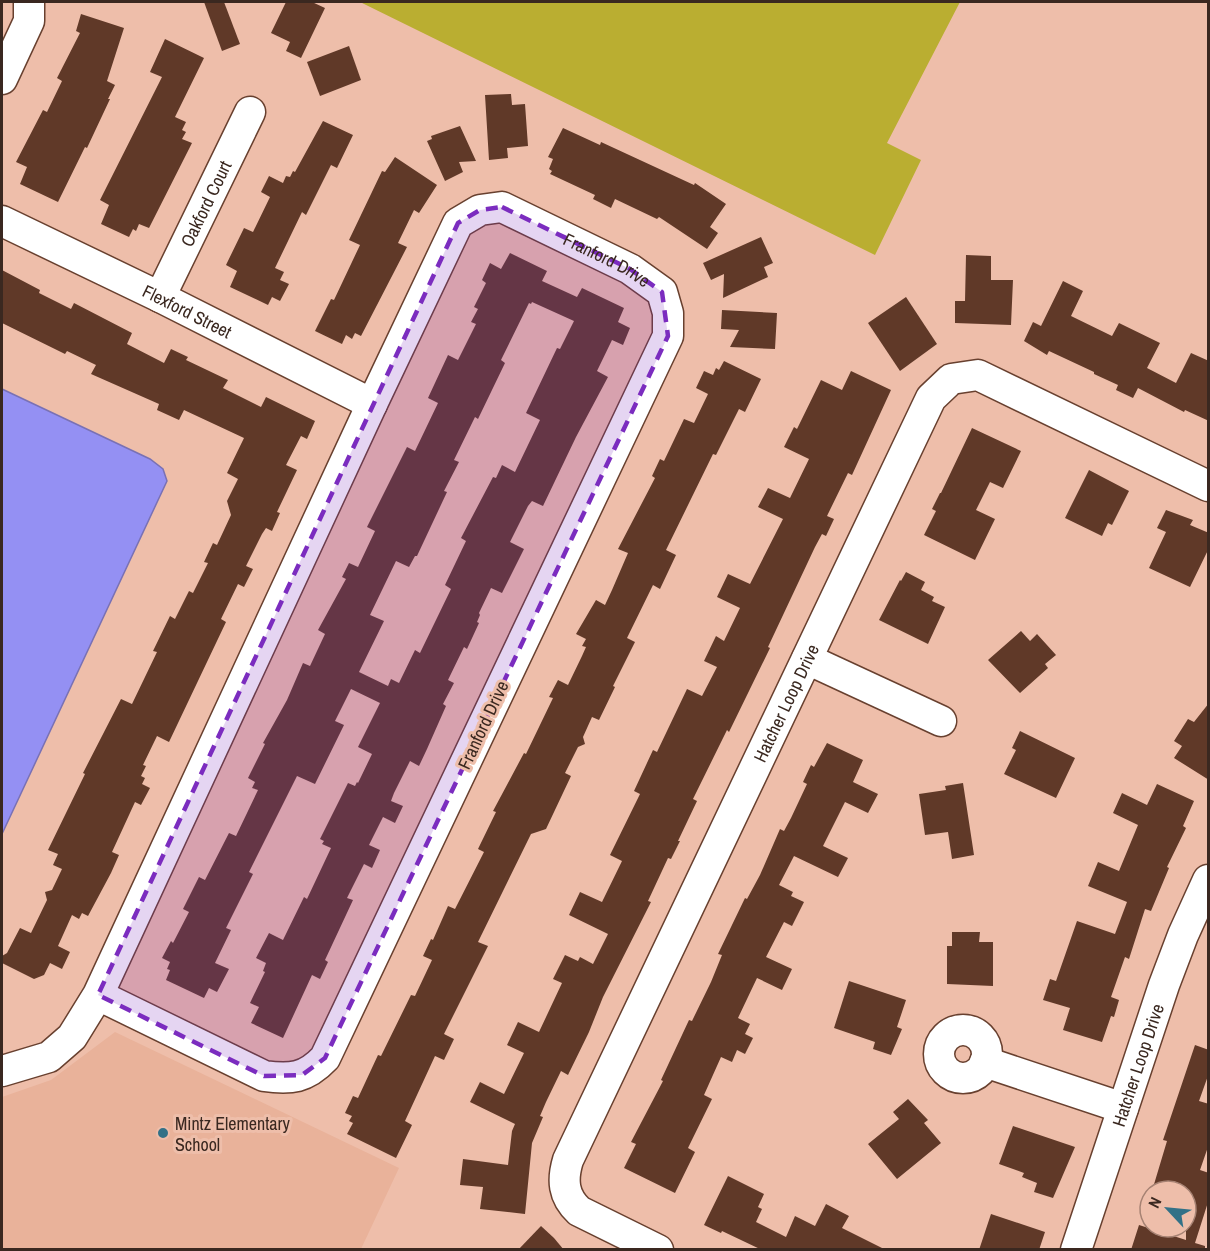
<svg xmlns="http://www.w3.org/2000/svg" width="1210" height="1251" font-family="'Archivo Narrow',sans-serif">
<style>
.built{fill:#e9b29a}
.green{fill:#baae31}
.water{fill:#9490f3;stroke:#7971b4;stroke-width:1.5}
.building{fill:#603928;fill-rule:evenodd}
.lines{fill:none;stroke-linecap:round;stroke-linejoin:round}
.minor-casing{stroke:#68402f;stroke-width:33}
.minor{stroke:#fff;stroke-width:30}
.marked{fill:#7b2cbf;fill-opacity:0.2;stroke:#7b2cbf;stroke-width:4.5;stroke-dasharray:12 8;stroke-linejoin:round}
.poi-dot{fill:#337187;stroke:#eebeaa;stroke-width:2}
.labels{text-anchor:middle;dominant-baseline:central;stroke-width:6;stroke-linejoin:round;paint-order:stroke}
.street-label{font-size:18px;fill:#3a2820;stroke:#eebeaa}
.poi-label{font-size:18px;fill:#3a2820;stroke:#eebeaa;text-anchor:start}
</style>
<rect width="100%" height="100%" fill="#eebeaa"/>
<polygon class="built" points="115,1032 399,1168 361,1249 2,1249 2,1097 51,1080"/>
<polygon class="green" points="360,2 960,2 887,143 921,160 875,255"/>
<polygon class="water" points="2,389 150,459 163,469 167,481 2,834"/>
<g class="building">
<polygon points="204,2 224,2 240,44 222,51"/>
<polygon points="286,2 312,2 325,8 301,58 286,51 290,42 271,33"/>
<polygon points="81,14 124,28 107,81 115,85 108,99 110,99 87,148 85,147 58,202 20,184 27,167 16,162 43,110 47,112 62,81 57,78 80,33 76,31"/>
<polygon points="165,39 204,58 175,117 186,122 182,130 186,132 182,139 192,143 149,228 139,224 136,231 133,229 129,237 101,224 109,205 100,200 162,77 150,72"/>
<polygon points="349,46 361,80 320,96 307,62"/>
<polygon points="511,94 512,105 525,104 528,146 507,148 508,158 489,160 485,95"/>
<polygon points="323,121 353,135 337,168 331,165 306,215 302,212 275,268 284,272 280,280 289,284 280,301 272,297 268,305 230,287 237,271 226,265 244,228 253,232 270,197 261,192 269,176 283,183 286,176 290,177 293,171 295,172"/>
<polygon points="460,126 476,161 459,162 463,172 445,181 427,141 432,139 431,136"/>
<polygon points="563,128 600,145 601,142 694,185 695,183 726,204 710,227 718,233 707,249 659,217 657,219 615,199 611,208 593,199 595,195 550,174 552,171 549,169 553,159 548,157"/>
<polygon points="395,157 437,185 419,213 414,210 398,243 407,247 361,336 355,333 352,339 346,335 342,344 315,331 331,299 334,300 360,245 349,240 382,171 385,172"/>
<polygon points="761,237 773,263 764,267 768,277 723,298 724,274 711,280 703,263"/>
<path d="M510,253L547,271L542,281L577,297L582,288L624,308L618,322L630,328L623,345L612,340L597,371L608,377L576,437L543,506L532,501L528,506L510,542L524,549L502,593L491,588L479,613L480,615L477,622L479,623L467,649L464,647L448,680L454,683L443,704L446,706L427,749L419,766L410,761L394,793L391,801L403,806L395,823L383,817L369,845L380,850L372,868L364,864L347,898L353,900L325,960L328,962L320,979L312,975L283,1038L251,1023L259,1007L250,1003L265,972L263,971L266,963L256,958L269,933L283,940L304,897L307,899L331,848L322,844L324,841L320,839L348,783L355,786L357,782L358,783L372,754L358,747L380,703L351,689L335,721L344,725L315,784L297,776L249,872L253,874L226,928L231,930L215,963L229,969L217,992L209,988L204,998L166,980L170,970L167,969L170,962L162,958L171,941L173,943L189,912L183,909L199,877L205,880L229,833L236,836L258,790L252,788L255,782L248,778L265,744L263,743L287,700L303,663L310,666L325,634L318,630L346,579L342,577L349,563L358,567L375,531L367,527L407,447L415,451L438,403L428,398L448,355L458,360L476,324L471,322L478,309L474,307L486,283L482,280L490,263L501,269ZM532,302L574,321L560,349L557,348L526,413L540,420L515,472L502,465L496,478L493,477L461,538L466,541L445,585L451,589L420,653L415,650L399,683L391,679L388,686L359,672L384,621L370,615L396,561L409,567L415,556H417L447,492L444,491L459,462L454,460L475,417L478,419L505,363L501,360L529,303L531,304Z"/>
<polygon points="966,255 991,256 991,280 1013,280 1011,325 955,323 955,301 965,301"/>
<polygon points="2,270 40,290 39,293 71,309 74,303 132,333 127,344 164,363 171,349 188,357 186,360 228,380 223,388 261,407 266,397 315,421 307,439 301,436 286,465 297,470 277,512 280,513 272,531 266,528 262,534 246,566 253,569 244,587 238,584 221,619 226,622 169,742 157,736 143,765 146,766 141,776 145,778 142,784 150,788 141,805 135,802 112,852 119,855 111,873 88,916 82,913 79,919 72,915 58,946 70,952 62,969 50,963 44,975 34,979 2,963 2,956 7,953 20,928 31,933 47,900 45,892 52,890 62,869 53,865 58,854 48,850 85,774 83,773 121,699 132,704 157,652 153,651 170,616 175,619 189,591 193,593 208,563 204,562 213,543 217,545 231,515 227,501 238,479 227,473 244,438 184,410 179,420 157,410 159,404 91,374 96,365 67,351 65,354 2,323"/>
<polygon points="1063,281 1083,291 1071,316 1112,336 1119,323 1160,343 1147,368 1176,383 1191,353 1209,361 1209,421 1185,410 1184,412 1138,388 1133,398 1116,390 1118,385 1094,374 1094,372 1049,351 1047,355 1024,341 1033,322 1041,326"/>
<polygon points="906,297 937,344 900,371 868,323"/>
<polygon points="722,310 777,313 775,349 730,347 739,330 721,329"/>
<polygon points="724,361 761,379 745,412 739,409 716,455 713,454 666,550 676,555 660,589 653,585 627,638 635,642 613,686 615,687 599,720 592,717 583,737 585,744 578,747 565,773 571,776 546,829 531,834 478,942 488,946 444,1034 454,1039 444,1060 435,1056 405,1121 412,1125 396,1158 347,1134 353,1123 349,1121 352,1116 345,1113 353,1096 358,1098 378,1055 381,1056 411,995 415,996 432,960 423,956 431,939 433,940 448,906 455,909 484,852 478,849 496,812 493,811 524,753 526,754 553,698 549,697 558,680 568,685 582,656 586,647 582,646 586,639 576,634 596,600 605,605 612,590 628,553 618,549 655,478 652,476 660,459 664,461 684,419 694,423 708,394 696,388 704,371 713,375 716,368 719,370"/>
<polygon points="851,371 891,390 852,475 848,473 827,516 834,519 826,536 822,534 815,547 768,647 770,648 729,732 727,730 693,799 697,801 678,841 680,841 671,859 668,858 648,901 651,902 603,997 589,1032 568,1075 561,1071 546,1102 540,1116 543,1117 532,1143 525,1214 480,1209 483,1187 460,1185 463,1159 508,1165 512,1131 515,1124 470,1102 480,1082 504,1094 524,1053 507,1045 518,1022 539,1032 562,983 553,979 565,955 578,961 580,957 593,964 608,934 569,915 580,892 602,902 622,861 610,855 640,794 634,791 653,750 657,752 687,689 702,696 717,667 704,661 716,636 724,641 740,608 717,597 728,574 750,584 783,519 758,507 768,488 790,498 809,459 784,447 794,427 797,429 821,380 842,390"/>
<polygon points="972,428 1021,451 1003,488 990,482 976,510 995,519 975,560 924,535 936,511 932,509 940,493 941,493"/>
<polygon points="1089,470 1129,491 1112,525 1108,523 1102,536 1065,518"/>
<polygon points="1166,510 1193,520 1190,525 1209,533 1209,548 1190,587 1149,568 1166,532 1157,528"/>
<polygon points="906,572 925,582 921,590 934,597 932,601 945,607 928,644 879,620 900,580 901,581"/>
<polygon points="1021,631 1030,641 1037,634 1056,655 1045,664 1048,668 1020,693 988,660"/>
<polygon points="1209,703 1209,780 1174,758 1182,746 1174,741 1188,719 1194,722"/>
<polygon points="1020,731 1075,758 1056,798 1004,774 1016,750 1012,748"/>
<polygon points="827,743 863,760 853,782 878,794 868,813 845,802 823,846 848,858 838,877 794,856 779,885 793,892 791,896 804,902 792,926 784,922 766,957 792,969 782,990 757,978 738,1018 750,1024 745,1034 753,1038 745,1054 737,1050 732,1062 721,1057 704,1095 712,1099 688,1148 695,1152 675,1193 624,1168 636,1144 631,1142 663,1081 661,1080 689,1020 692,1021 711,982 722,955 718,954 745,898 747,899 760,875 780,829 784,831 791,818 807,784 803,782 811,765 814,767"/>
<polygon points="963,783 974,855 952,859 948,832 925,835 919,794 946,790 945,786"/>
<polygon points="1157,784 1194,801 1183,826 1186,828 1167,867 1169,868 1151,911 1145,909 1129,959 1125,957 1111,997 1119,1000 1114,1017 1111,1016 1102,1042 1063,1030 1070,1008 1043,1000 1050,979 1056,981 1077,921 1115,934 1127,902 1088,886 1098,862 1119,871 1138,825 1113,813 1122,793 1147,805"/>
<polygon points="952,932 980,932 979,942 993,942 993,986 947,984 947,946 952,946"/>
<polygon points="849,981 906,1000 897,1027 902,1029 891,1055 873,1049 875,1042 834,1028"/>
<polygon points="1195,1045 1209,1050 1209,1073 1199,1101 1209,1104 1209,1144 1200,1170 1209,1173 1209,1199 1195,1243 1205,1246 1205,1250 1131,1250 1139,1225 1186,1240 1186,1191 1152,1191 1167,1141 1163,1140"/>
<polygon points="908,1099 928,1120 924,1123 941,1143 897,1179 868,1144 899,1119 893,1112"/>
<polygon points="1013,1126 1075,1147 1053,1198 1034,1192 1037,1183 1022,1177 1024,1173 999,1164"/>
<polygon points="728,1176 764,1194 758,1207 762,1209 756,1222 786,1237 795,1216 815,1226 826,1204 849,1216 842,1228 886,1250 762,1250 722,1231 721,1233 704,1225"/>
<polygon points="991,1214 1045,1232 1039,1250 979,1250"/>
<polygon points="541,1226 554,1238 564,1250 518,1250"/>
</g>
<g class="lines">
<g class="minor-casing">
<g id="minor">
<polyline points="2,79 29,21 29,2"/>
<path id="s1" d="M2,221L160,297L372,404"/>
<path id="s2" d="M160,297L250,112"/>
<polyline points="807,659 941,721"/>
<circle cx="963" cy="1054" r="24"/>
<polyline points="985,1062 1123,1108"/>
<path id="s3" d="M2,1071L49,1057L72,1037L98,995L372,404L458,223L480,210L502,207L630,269L662,292L668,313V336L325,1058C306,1078 291,1080 264,1076L98,995"/>
<path id="s4" d="M658,1250L579,1211C563,1196 562,1180 568,1160L931,398L951,379L978,375L1208,486"/>
<path id="s5" d="M1076,1250L1164,985L1183,935L1208,880"/>
</g>
</g>
<use href="#minor" class="minor"/>
</g>
<path class="marked" d="M502,207L630,269L662,292L668,336L325,1058L302,1075L264,1076L98,995L458,223L480,210Z"/>
<circle class="poi-dot" cx="163" cy="1133" r="6"/>
<g class="labels">
<g class="street-label">
<text stroke="none"><textPath href="#s2" startOffset="104">Oakford Court</textPath></text>
<text stroke="none"><textPath href="#s3" startOffset="1146">Franford Drive</textPath></text>
<text stroke="none"><textPath href="#s1" startOffset="206">Flexford Street</textPath></text>
<text stroke="none"><textPath href="#s4" startOffset="650">Hatcher Loop Drive</textPath></text>
<text transform="translate(483 725) rotate(-65)">Franford Drive</text>
<text stroke="none"><textPath href="#s5" startOffset="195">Hatcher Loop Drive</textPath></text>
</g>
<g class="poi-label">
<text x="175" y="1123">Mintz Elementary<tspan x="175" dy="21">School</tspan></text>
</g>
</g>
<rect width="1210" height="1251" fill="none" stroke="#3a2820" stroke-width="6"/>
<g transform="translate(1168 1209) rotate(296)"><circle r="28" fill="#eebeaa" stroke="#a68273" stroke-width="1.5"/>
<path d="M0-4.5L10 22L0 15L-10 22Z" fill="#337187"/>
<text y="-9" font-size="16" font-weight="bold" text-anchor="middle" fill="#3a2820">N</text>
</g>
</svg>
